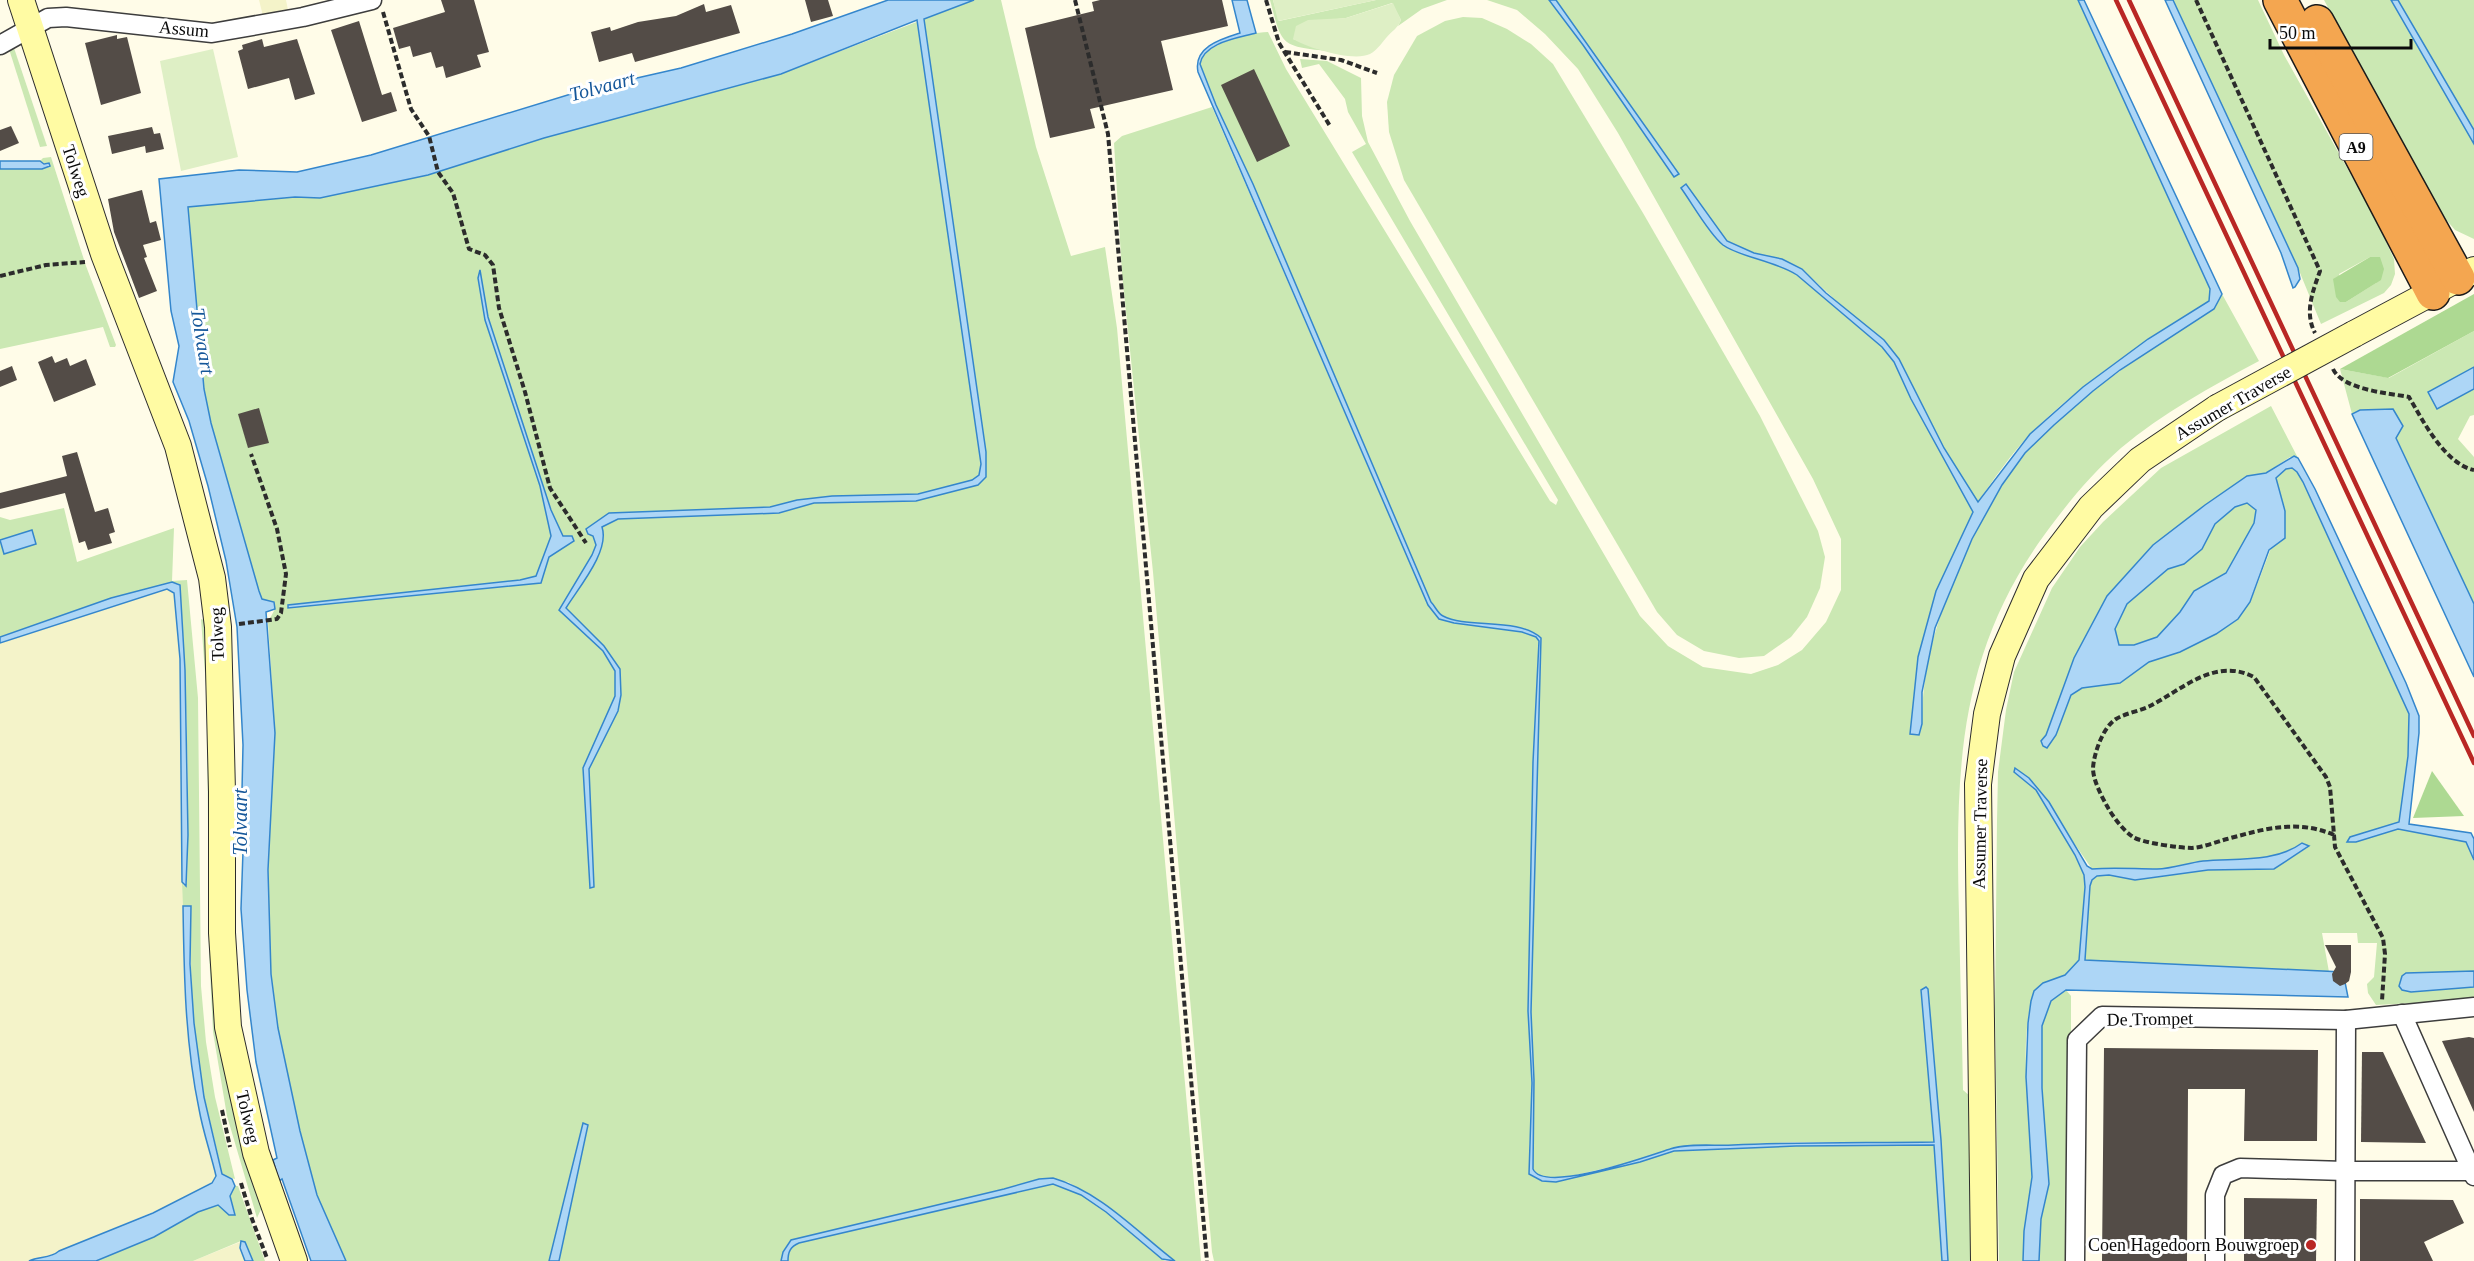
<svg xmlns="http://www.w3.org/2000/svg" width="2474" height="1261" font-family="Georgia,serif">
<style>
.farmland{fill:#f4f3c9}
.green{fill:#cbe8b3;fill-rule:evenodd}
.forest{fill:#add992}
.pitch{fill:#deefc5}
.water{fill:#add6f6;stroke:#3486cc;stroke-width:1.5;fill-rule:evenodd}
.building{fill:#534c47}
.lines{fill:none;stroke-linecap:round;stroke-linejoin:round}
.street-casing{stroke:#3d3d3d;stroke-width:21}
.secondary-casing{stroke:#2c2c2c;stroke-width:28}
.highway-casing{stroke:#1b1b1b;stroke-width:36}
.path{stroke:#2c2c2c;stroke-width:4;stroke-dasharray:6 3;stroke-linecap:butt}
.street{stroke:#fff;stroke-width:18}
.secondary{stroke:#fffba3;stroke-width:26}
.highway{stroke:#f4a650;stroke-width:33}
.rail{stroke:#b92724;stroke-width:4.5}
.secondary-bridge-casing{stroke:#2c2c2c;stroke-width:28;stroke-linecap:butt}
.secondary-bridge{stroke:#fffba3;stroke-width:26}
.poi-dot{fill:#b92724;stroke:#fff;stroke-width:2}
.labels{text-anchor:middle;dominant-baseline:central;stroke-width:6;stroke-linejoin:round;paint-order:stroke}
.shield{fill:#fff;stroke:#545454;stroke-width:1.5}
.shield-label{font-size:16px;font-weight:bold;fill:#0a0a0a}
.street-label{font-size:18px;fill:#0a0a0a;stroke:#fff}
.poi-label{font-size:18px;fill:#0a0a0a;stroke:#fff;text-anchor:end}
.water-label{font-size:20px;font-style:italic;fill:#15579a;stroke:#fff}
</style>
<rect width="100%" height="100%" fill="#fffce8"/>
<g class="farmland">
<polygon points="259,0 286,0 288,10 263,16"/>
<polygon points="172,582 176,603 180,659 184,982 189,1046 199,1109 216,1176 212,1183 182,1200 59,1251 56,1254 29,1261 0,1261 0,642"/>
<polygon points="240,1242 245,1261 193,1261"/>
</g>
<g class="green">
<path d="M974,0H1001L1036,147L1071,256L1105,247L1117,328L1201,1261H1175L1119,1215L1090,1195L1068,1182L1039,1179L1004,1189L791,1240L783,1252L781,1261H559L588,1126L583,1124L549,1261H346L317,1195L300,1131L278,1028L271,974L268,870L275,733L268,622L275,609L274,602L262,599L259,591L211,423L204,389L188,206L295,197L320,198L428,175L544,138L781,74ZM480,271L488,317L551,510L563,536L574,541L548,557L540,583L288,608L289,605L520,580L536,576L551,536L540,486L485,320Z"/>
<path d="M1270,0H1273L1279,21L1376,0H1447L1422,9L1398,26L1401,20L1392,3L1346,18L1328,20L1293,39L1327,51C1280,46 1282,45 1270,0Z"/>
<path d="M1487,0H1549L1583,45L1674,177L1678,174L1556,0H2078L2210,289L2209,301C2146,340 2084,381 2031,433C2011,454 1994,479 1977,503L1944,448L1899,359L1802,269L1782,259L1754,253L1727,241L1714,226L1723,245L1735,251L1783,266L1797,275L1882,347L1894,362L1911,399L1973,512L1936,591L1918,657L1922,724C1922,669 1936,621 1958,571C1976,529 1996,487 2026,452C2079,393 2148,352 2214,309L2222,294L2259,361C2210,387 2163,413 2121,448C2097,469 2076,493 2057,518C1959,643 1955,762 1959,913C1960,972 1962,1031 1963,1090L1971,1097L1975,1261H1948L1941,1140L1928,989L1926,987L1921,990L1934,1142H1795L1672,1148L1640,1160L1576,1175L1556,1179L1541,1178L1533,1169L1534,1080L1531,1012L1541,638C1518,617 1467,629 1443,616C1439,614 1435,606 1431,602L1253,184L1216,105L1200,64L1201,57C1218,41 1245,33 1268,32L1286,69L1550,501L1556,505L1558,500L1352,152L1366,144L1348,112L1345,99L1319,64L1302,68L1300,59L1327,61L1361,78L1362,116L1368,142L1410,221L1640,616L1668,646L1703,667L1751,674L1778,665L1802,650L1826,622L1841,590V539L1813,479L1618,133L1578,69L1545,34L1517,10Z"/>
<path d="M2173,0H2258L2284,55L2375,218L2394,259L2395,274L2391,285L2384,293L2321,324L2298,268ZM2370,257L2376,283L2346,302L2339,274Z"/>
<polygon points="2324,0 2391,0 2474,144 2474,239 2455,230 2443,216 2423,186"/>
<polygon points="2398,0 2474,0 2474,130"/>
<polygon points="1463,17 1482,18 1507,29 1531,44 1553,64 1643,213 1760,416 1818,531 1825,557 1820,588 1807,617 1791,637 1764,656 1739,658 1704,651 1677,635 1657,612 1404,180 1389,132 1387,102 1394,75 1417,36 1445,21"/>
<polygon points="14,48 47,146 40,147 9,49"/>
<polygon points="1212,107 1428,605 1440,619 1454,623 1522,632 1537,637 1539,641 1533,762 1528,1011 1532,1083 1529,1161 1535,1178 1556,1182 1640,1162 1674,1151 1796,1146 1934,1145 1942,1261 1214,1261 1212,1252 1153,572 1122,273 1114,143 1122,136"/>
<polygon points="51,157 86,266 116,345 115,347 110,347 103,327 0,349 0,169 42,169 50,166 40,161 43,158"/>
<polygon points="2474,331 2474,415 2470,416 2458,439 2474,457 2474,604 2396,437 2403,426 2360,410 2352,414 2340,369 2389,378"/>
<path d="M2271,406L2298,458L2290,457L2266,473L2247,476L2153,545L2107,596L2074,658L2046,735H2056L2071,695L2082,688L2120,683L2149,662L2180,652L2216,634L2238,619L2250,602L2259,580L2285,511L2276,478L2286,469L2292,468L2297,472L2303,482L2409,714L2408,756L2399,822L2350,837L2356,842L2398,829L2467,842L2474,860V971L2406,991L2474,987V1000L2376,1005L2368,993L2367,984L2374,977L2377,943H2358L2357,933H2322L2329,972L2085,960L2090,886L2092,880L2097,876L2109,875L2135,880L2208,870L2274,869L2307,848L2302,843C2275,863 2235,858 2203,861C2187,863 2172,869 2157,869C2135,869 2114,867 2092,869L2029,778L2014,772L2036,790L2075,855L2084,875L2085,887L2079,960L2065,975L2034,991C2016,1051 2033,1114 2032,1174C2031,1203 2024,1232 2023,1261H1999L1995,1009L1997,821L1998,772L2006,710L2014,672L2052,588L2080,547L2103,522L2161,468Z"/>
<polygon points="2247,503 2256,510 2254,523 2226,573 2194,591 2180,612 2157,637 2134,645 2119,645 2115,629 2127,604 2168,569 2184,564 2202,549 2215,524 2235,507"/>
<path d="M64,508L77,562L174,528L172,581L187,580L198,698L201,986L206,1042L215,1097L235,1179L222,1175C216,1140 205,1106 199,1071C191,1016 190,962 191,906H183L182,882L184,886L187,883C189,784 187,684 180,585L177,583L0,642V517L10,520Z"/>
<polygon points="201,619 204,620 208,658 212,844 262,1207 257,1218 227,1116 213,1032 209,952 207,700"/>
<polygon points="2066,990 2071,996 2071,1261 2039,1261 2041,1219 2049,1184 2042,1088 2042,1026 2051,1001"/>
<path d="M1053,1184C1098,1195 1128,1235 1165,1261H788C788,1252 790,1247 799,1243Z"/>
<polygon points="235,1186 238,1186 265,1261 253,1261 245,1243 241,1241 193,1261 96,1261 154,1237 198,1212 218,1204 229,1215 235,1214 230,1196"/>
</g>
<g class="forest">
<polygon points="2370,257 2380,257 2384,269 2381,280 2346,302 2340,302 2336,297 2333,279"/>
<polygon points="2474,294 2474,331 2388,378 2340,369"/>
<polygon points="2432,771 2464,816 2413,818"/>
</g>
<g class="pitch">
<polygon points="1273,0 1376,0 1278,21"/>
<path d="M1393,3L1401,20C1398,28 1392,31 1386,38C1381,44 1377,50 1370,54C1353,62 1308,48 1293,39L1296,26L1308,20L1346,18Z"/>
<polygon points="213,49 238,157 181,171 160,61"/>
</g>
<g class="water">
<path d="M888,0H974L924,19L986,452V477L978,485L916,501L814,503L779,513L618,519L602,527C610,551 579,587 566,608L604,646L620,669L621,695L618,711L589,769L594,887L590,888L583,768L615,696V671L603,651L559,610L592,555L596,545L593,536L588,534L586,529L609,513L770,507L797,500L832,496L918,494L972,480L979,475L981,464L917,20L781,74L544,138L428,175L320,198L295,197L188,207L204,389L211,423L259,591L262,599L274,602L275,609L266,612L275,733L268,870L271,974L278,1028L300,1131L317,1195L346,1261H311L282,1179L279,1181L273,1160L277,1158L256,1062L247,990L241,909L243,851L241,836L243,745L237,627L226,561L208,486L189,421L173,382L179,346L171,311L159,179L239,170L297,172L371,155L584,90L681,68L792,34Z"/>
<path d="M1232,0H1247L1256,33C1239,38 1204,42 1200,64L1216,105L1253,184L1431,602C1435,606 1438,614 1443,616C1467,629 1518,617 1541,638L1531,1012L1534,1080L1533,1169C1544,1194 1648,1156 1670,1149C1686,1143 1715,1146 1733,1145C1800,1142 1867,1143 1934,1142L1921,990L1926,987L1928,989L1941,1140L1948,1261H1942L1934,1145L1796,1146L1674,1151L1640,1162L1556,1182L1542,1181L1529,1174L1532,1083L1528,1011L1533,762L1539,641L1536,637L1522,632L1454,623L1439,619L1428,605L1198,72C1193,47 1221,39 1240,33Z"/>
<polygon points="1549,0 1556,0 1679,174 1674,177 1583,45"/>
<path d="M2078,0H2084L2222,294L2214,309L2120,370L2093,391L2054,425L2025,453L2002,485L1972,539L1935,628L1922,692V724L1919,735L1910,734L1918,657L1936,591L1973,512L1911,399L1894,362L1882,347L1797,275C1776,261 1739,257 1723,245C1709,234 1692,203 1681,188L1686,184L1727,241L1754,253L1782,259L1802,269L1826,293L1884,340L1899,359L1944,448L1978,502L2030,434L2083,387L2148,339L2209,301L2210,289Z"/>
<polygon points="2165,0 2173,0 2298,268 2300,279 2295,287 2293,288 2281,253"/>
<polygon points="2391,0 2398,0 2474,130 2474,144"/>
<polygon points="0,161 40,161 44,164 49,163 50,166 42,169 0,169"/>
<polygon points="480,270 488,317 551,510 563,536 572,536 574,541 549,557 541,583 288,608 288,605 520,580 536,576 551,536 540,486 485,320 478,278"/>
<polygon points="2474,367 2474,389 2437,409 2428,392"/>
<polygon points="2393,409 2403,426 2396,438 2474,604 2474,677 2352,414 2360,410"/>
<path d="M2294,456L2298,458L2315,489L2406,683L2419,716V733L2409,824L2471,833L2474,839V860L2466,842L2398,829L2356,842H2347L2350,837L2399,822L2408,756L2409,714L2303,482L2297,472L2292,468L2286,469L2276,478L2285,511V538L2269,550L2250,602L2238,619L2216,634L2180,652L2149,662L2120,683L2082,688L2071,695L2056,735L2047,748L2043,746L2041,741L2046,735L2074,658L2107,596L2153,545L2205,505L2247,476L2266,473ZM2247,503L2256,510L2254,523L2226,573L2194,591L2180,612L2157,637L2134,645H2119L2115,629L2127,604L2168,569L2184,564L2202,549L2215,524L2235,507Z"/>
<polygon points="32,530 36,544 4,554 0,540"/>
<polygon points="172,582 180,585 185,670 188,835 186,886 182,882 180,659 174,593 167,589 0,643 0,637 111,598"/>
<path d="M2015,768L2029,778L2049,802L2087,866L2092,869C2114,867 2135,869 2157,869C2172,869 2187,863 2203,861C2235,858 2275,863 2302,843L2309,846L2274,869L2208,870L2135,880L2109,875L2097,876L2092,880L2090,886L2085,960L2343,972L2348,997L2066,990L2051,1001L2042,1026V1088L2049,1184L2041,1219L2039,1261H2023L2024,1231L2032,1177L2026,1077L2028,1023L2031,1001L2034,991L2043,983L2065,975L2079,960L2085,887L2084,875L2075,855L2036,790L2014,772Z"/>
<path d="M183,906H191L190,964L194,1023L204,1097L222,1174L232,1179L235,1186L230,1196L235,1215H229L218,1205L198,1212L154,1237L96,1261H29C39,1256 50,1259 59,1251L153,1213L212,1183L216,1176C211,1154 203,1132 199,1109C185,1042 184,974 183,906Z"/>
<polygon points="2474,971 2474,987 2411,992 2402,990 2399,986 2402,976 2406,973"/>
<polygon points="583,1123 588,1125 559,1261 549,1261"/>
<path d="M1053,1178C1101,1192 1137,1232 1175,1261L1162,1259L1106,1212L1081,1195L1053,1184L799,1243C790,1247 788,1252 788,1261H781L783,1252L791,1240L1004,1189L1039,1179Z"/>
<polygon points="241,1241 245,1242 253,1261 245,1261 240,1248"/>
</g>
<g class="building">
<polygon points="441,0 474,0 489,52 477,55 481,67 446,78 443,66 436,68 431,52 413,57 410,46 399,49 393,28 445,12"/>
<polygon points="805,0 828,0 833,16 811,22"/>
<polygon points="1100,0 1222,0 1228,26 1161,41 1173,90 1090,109 1095,128 1050,138 1025,28 1094,11 1092,2"/>
<polygon points="704,4 706,12 731,5 740,33 635,62 632,53 599,62 591,32 610,27 611,31 638,22 676,16"/>
<polygon points="359,21 382,95 391,92 397,111 362,122 331,30"/>
<polygon points="117,35 117,39 127,37 141,93 101,105 85,43"/>
<polygon points="262,39 264,47 297,39 315,94 295,100 289,78 248,89 238,51 243,49 242,45"/>
<polygon points="1254,69 1290,146 1257,162 1221,85"/>
<polygon points="11,126 19,143 0,151 0,130"/>
<polygon points="152,127 154,134 160,133 164,149 146,153 145,146 112,154 108,136"/>
<polygon points="142,190 150,223 156,221 161,240 143,245 147,257 144,258 157,291 139,298 114,232 108,199"/>
<polygon points="52,356 55,363 67,358 70,366 86,359 96,385 54,402 38,362"/>
<polygon points="12,366 17,380 0,387 0,371"/>
<polygon points="259,408 269,443 248,448 238,414"/>
<polygon points="77,452 95,512 108,508 115,532 109,534 112,543 88,550 85,541 79,543 65,493 0,509 0,493 67,476 62,456"/>
<polygon points="2325,945 2351,945 2351,972 2349,981 2345,984 2340,986 2333,981 2332,974 2336,967"/>
<polygon points="2469,1037 2474,1038 2474,1112 2442,1041"/>
<polygon points="2104,1048 2318,1050 2317,1141 2244,1141 2245,1089 2188,1089 2187,1261 2102,1261"/>
<polygon points="2362,1052 2383,1052 2426,1143 2361,1142"/>
<polygon points="2244,1198 2317,1199 2316,1261 2244,1261"/>
<polygon points="2360,1199 2453,1200 2464,1223 2424,1242 2433,1261 2360,1261"/>
</g>
<g class="lines">
<g class="street-casing">
<g id="street">
<polyline points="0,45 48,18 66,17 212,33 303,17 372,0"/>
<polyline points="2402,1014 2474,1176"/>
<polyline points="2075,1261 2077,1040 2102,1016 2346,1020 2474,1007"/>
<polyline points="2215,1261 2215,1195 2223,1175 2240,1168 2345,1171 2472,1171"/>
<polyline points="2345,1261 2346,1020"/>
</g>
</g>
<g class="secondary-casing">
<g id="secondary">
<polyline points="21,0 104,254 178,446 212,578 218,627 222,792 222,933 228,1027 256,1153 294,1261"/>
<polyline points="2354,334 2474,270"/>
<polyline points="1984,1261 1978,784 1987,714 2002,656 2036,579 2091,507 2140,460 2217,408"/>
</g>
</g>
<g class="highway-casing">
<g id="highway">
<polyline points="2280,0 2433,293"/>
<polyline points="2317,22 2458,278"/>
</g>
</g>
<g class="path">
<polyline points="1075,0 1108,134 1207,1261"/>
<polyline points="1266,0 1279,43 1330,126"/>
<path d="M2196,0L2320,271C2313,291 2304,312 2315,333"/>
<polyline points="383,12 411,109 429,136 438,172 453,193 469,249 485,255 493,265 499,308 525,392 550,488 586,543"/>
<polyline points="1285,52 1341,60 1377,73"/>
<polyline points="0,276 46,265 85,262"/>
<path d="M2333,369C2343,390 2388,393 2409,397C2423,421 2445,464 2474,470"/>
<polyline points="239,624 277,619 281,613 286,574 277,529 251,454"/>
<path d="M2334,835C2297,819 2264,829 2227,839C2216,842 2204,847 2192,848C2180,848 2143,843 2133,837C2123,830 2113,817 2107,806C2101,795 2093,780 2093,768C2094,753 2103,727 2116,719C2126,713 2140,711 2150,706C2183,689 2215,657 2254,677L2326,777L2330,787L2335,847L2383,938L2385,954L2382,1001"/>
<polyline points="222,1110 230,1147"/>
<polyline points="241,1183 252,1219 267,1258"/>
</g>
<use href="#street" class="street"/>
<use href="#secondary" class="secondary"/>
<use href="#highway" class="highway"/>
<g class="rail">
<polyline points="2116,0 2474,763"/>
<polyline points="2129,0 2474,736"/>
</g>
<g class="secondary-bridge-casing">
<polyline id="secondary-bridge" points="2217,408 2354,334"/>
</g>
<use href="#secondary-bridge" class="secondary-bridge"/>
</g>
<circle class="poi-dot" cx="2311" cy="1245" r="6"/>
<g class="labels">
<rect class="shield" x="2339.5" y="134" width="33" height="26" rx="4.5"/>
<g class="shield-label">
<text x="2356" y="147">A9</text>
</g>
<g class="street-label">
<text transform="translate(184 29) rotate(5)">Assum</text>
<text transform="translate(76 171) rotate(72)">Tolweg</text>
<text transform="translate(2233 403) rotate(-30)">Assumer Traverse</text>
<text transform="translate(217 634) rotate(-92)">Tolweg</text>
<text transform="translate(1980 824) rotate(-89)">Assumer Traverse</text>
<text transform="translate(2150 1019) rotate(-1)">De Trompet</text>
<text transform="translate(248 1117) rotate(77)">Tolweg</text>
</g>
<g class="poi-label">
<text x="2299" y="1245">Coen Hagedoorn Bouwgroep</text>
</g>
<g class="water-label">
<text transform="translate(602 86) rotate(-15)">Tolvaart</text>
<text transform="translate(203 341) rotate(81)">Tolvaart</text>
<text transform="translate(240 822) rotate(-90)">Tolvaart</text>
</g>
</g>
<path d="M2270 39v9h141v-9" fill="none" stroke="#0a0a0a" stroke-width="3"/>
<text x="2279" y="39" font-size="18" fill="#0a0a0a" stroke="#ffffff" stroke-width="4.5" paint-order="stroke">50 m</text>
</svg>
